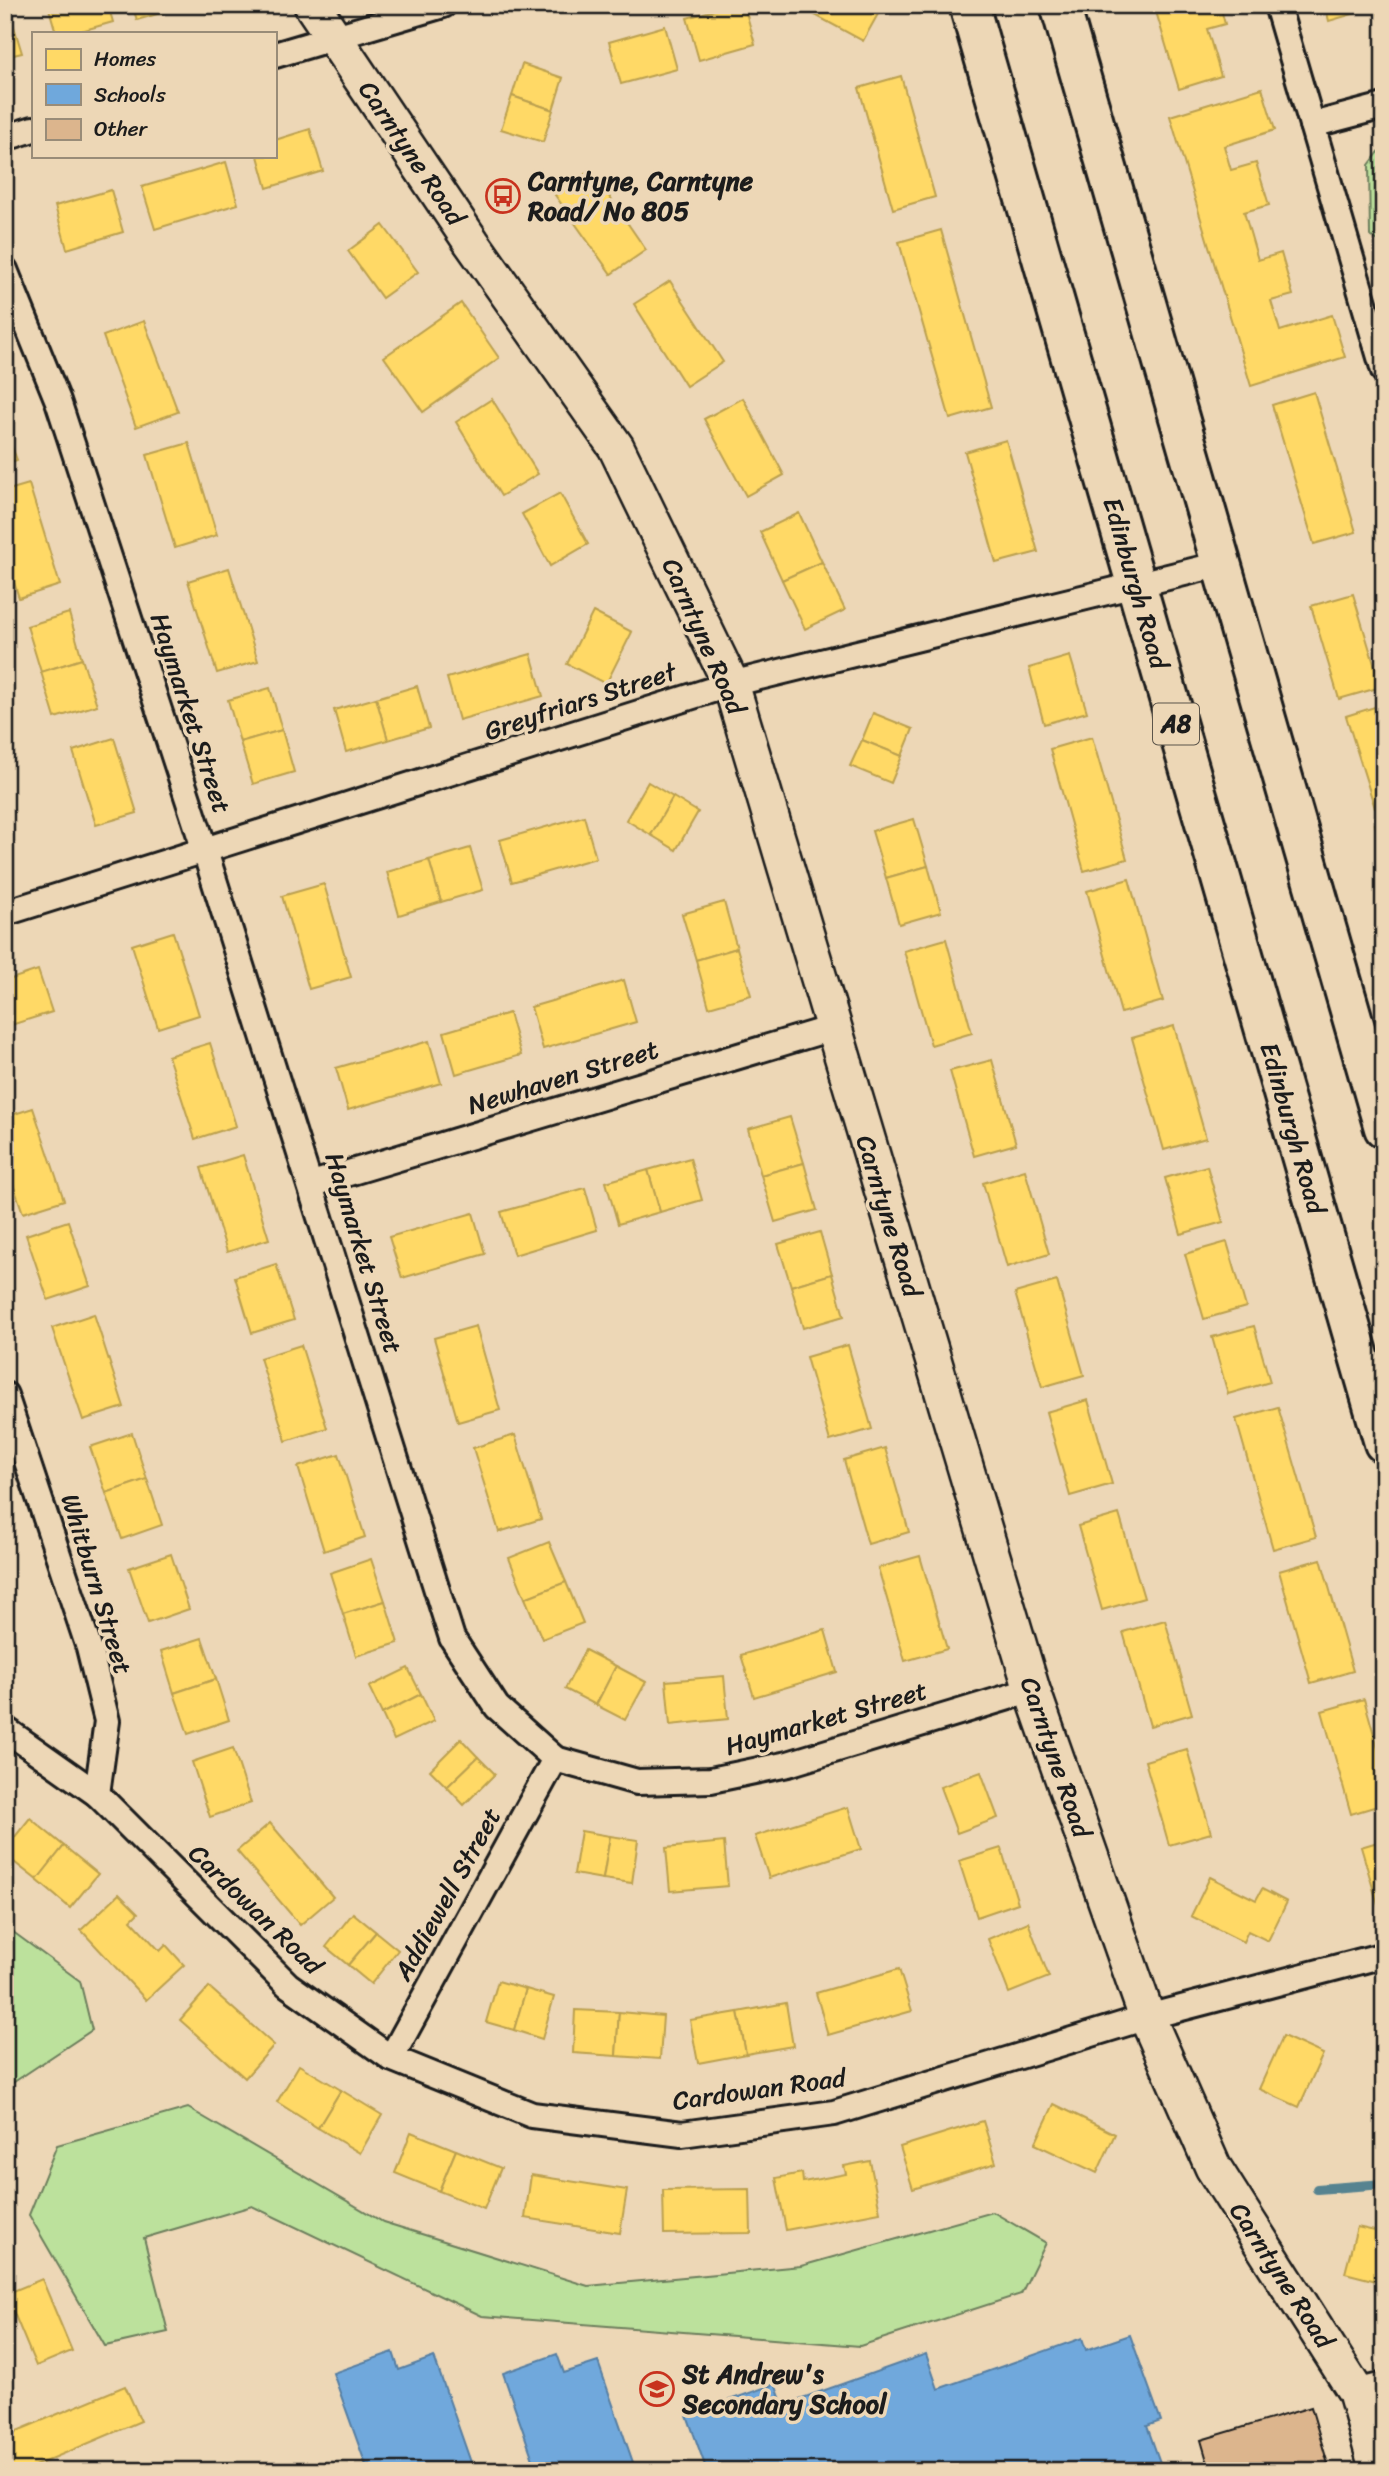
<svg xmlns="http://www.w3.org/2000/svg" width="1389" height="2476" font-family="Sriracha,sans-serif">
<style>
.green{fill:#bce19c;stroke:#6c7e5c;stroke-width:2}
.homes{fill:#ffd966;stroke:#bba050;stroke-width:2}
.schools{fill:#6fa8dc;stroke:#567ea2;stroke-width:2}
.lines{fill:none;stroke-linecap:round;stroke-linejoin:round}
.stream{stroke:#568390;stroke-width:10}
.building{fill:#dcb58d;stroke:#1c1c1c;stroke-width:2}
.street-casing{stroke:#1c1c1c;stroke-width:30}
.secondary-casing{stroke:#1c1c1c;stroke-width:40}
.primary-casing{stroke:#1c1c1c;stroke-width:44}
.street{stroke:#edd7b6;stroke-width:24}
.secondary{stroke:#edd7b6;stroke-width:35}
.primary{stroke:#edd7b6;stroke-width:38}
.labels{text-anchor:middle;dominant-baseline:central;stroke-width:7;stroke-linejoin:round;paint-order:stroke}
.shield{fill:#edd7b6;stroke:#5b544a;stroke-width:2}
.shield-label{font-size:24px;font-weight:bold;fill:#1c1c1c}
.street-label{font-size:26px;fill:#1c1c1c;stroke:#edd7b6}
.poi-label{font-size:26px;font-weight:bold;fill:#1c1c1c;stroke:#edd7b6;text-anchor:start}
</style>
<rect width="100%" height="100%" fill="#edd7b6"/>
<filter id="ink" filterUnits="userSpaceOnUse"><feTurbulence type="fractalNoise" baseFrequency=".0143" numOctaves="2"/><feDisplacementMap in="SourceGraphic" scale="14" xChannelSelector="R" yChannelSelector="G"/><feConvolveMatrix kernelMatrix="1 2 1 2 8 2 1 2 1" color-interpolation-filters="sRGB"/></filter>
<g filter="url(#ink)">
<g class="green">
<polygon points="1384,145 1384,244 1370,236 1369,165"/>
<polygon points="5,1926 80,1981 92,2030 5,2088"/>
<polygon points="188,2108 383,2222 588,2286 801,2266 993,2212 1046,2243 1021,2294 860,2346 482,2316 252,2206 144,2238 168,2332 105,2346 29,2215 57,2145"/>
</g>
<g class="homes">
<polygon points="48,5 108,5 113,22 74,33 56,33"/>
<polygon points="132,5 188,5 137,20"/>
<polygon points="731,5 744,5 755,44 699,60 687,18"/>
<polygon points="806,5 883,5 863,41 804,9"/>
<polygon points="1154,5 1220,5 1225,24 1207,29 1221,76 1179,89"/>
<polygon points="1325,5 1365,5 1366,10 1329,21"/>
<polygon points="9,10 22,53 5,57 5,12"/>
<polygon points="1384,13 1384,32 1379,14"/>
<polygon points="665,26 677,69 621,84 609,42"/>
<polygon points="522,64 563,78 553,110 512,96"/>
<polygon points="901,76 935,197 893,209 859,88"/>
<polygon points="1262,88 1275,130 1224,146 1231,170 1256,163 1269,205 1244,212 1258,260 1281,253 1293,295 1271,301 1280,331 1332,315 1345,357 1251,386 1170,116"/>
<polygon points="512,96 553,110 543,142 501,129"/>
<polygon points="310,129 323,171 267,188 258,156 275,156 275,140"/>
<polygon points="226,162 238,204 155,229 142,187"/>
<polygon points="591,170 646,250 611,274 555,195"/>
<polygon points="111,190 123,232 67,249 55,206"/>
<polygon points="383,225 418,272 382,298 348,251"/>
<polygon points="941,230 991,407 950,419 899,242"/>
<polygon points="670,281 723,362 686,386 634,304"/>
<polygon points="461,303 499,358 423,412 384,357"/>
<polygon points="144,321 178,412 136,427 103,336"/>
<polygon points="1314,392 1356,532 1314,544 1272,405"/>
<polygon points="743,398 784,475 746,496 704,419"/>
<polygon points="492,399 538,474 501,496 456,422"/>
<polygon points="5,429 17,460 5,464"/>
<polygon points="1006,440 1038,552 996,563 965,452"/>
<polygon points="189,443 217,535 175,548 147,455"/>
<polygon points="29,484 60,585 19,598 5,554 5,491"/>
<polygon points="560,493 588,544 550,566 522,514"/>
<polygon points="799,513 822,562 782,580 760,532"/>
<polygon points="822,562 845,610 805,629 782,580"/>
<polygon points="229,568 258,661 217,673 188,581"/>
<polygon points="1353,594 1381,687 1339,699 1311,606"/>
<polygon points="593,612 632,632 606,684 567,664"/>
<polygon points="69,613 82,659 41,672 27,626"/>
<polygon points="531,654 543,696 459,720 447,678"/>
<polygon points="1070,656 1087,712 1044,724 1029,668"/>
<polygon points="82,659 97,705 55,718 41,672"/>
<polygon points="417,686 429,728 388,740 376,698"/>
<polygon points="270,688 282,730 240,742 228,700"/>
<polygon points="376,698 388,740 346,752 334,710"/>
<polygon points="1384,704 1384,806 1375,808 1346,716"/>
<polygon points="873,713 913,729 902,756 862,740"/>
<polygon points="282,730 294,772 253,784 240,742"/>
<polygon points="1092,737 1127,859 1084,871 1050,749"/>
<polygon points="114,738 137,813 96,825 73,751"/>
<polygon points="862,740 902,756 891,783 850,766"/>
<polygon points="648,782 673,797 651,835 626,820"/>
<polygon points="673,797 698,812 676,850 651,835"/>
<polygon points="584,816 596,858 512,882 500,840"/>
<polygon points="914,819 928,866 886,878 872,831"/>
<polygon points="1384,822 1384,853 1375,824"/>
<polygon points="470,848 483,890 441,902 429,860"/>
<polygon points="429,860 441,902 399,915 387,872"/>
<polygon points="928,866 941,912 899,924 886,878"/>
<polygon points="1129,879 1163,1001 1121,1013 1087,891"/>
<polygon points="324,884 351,977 309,989 282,896"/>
<polygon points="724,902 737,948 696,960 682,914"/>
<polygon points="173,932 199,1015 158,1028 132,945"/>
<polygon points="946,939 972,1033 931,1045 904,951"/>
<polygon points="737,948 751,995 709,1007 696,960"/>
<polygon points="38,970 52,1012 5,1027 5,981"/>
<polygon points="624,980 636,1022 543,1049 531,1007"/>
<polygon points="509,1013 521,1055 456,1074 444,1032"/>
<polygon points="1174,1026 1206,1138 1164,1150 1132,1038"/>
<polygon points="429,1041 441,1083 348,1110 336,1068"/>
<polygon points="210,1043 236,1126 195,1139 168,1056"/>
<polygon points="992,1060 1016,1144 974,1156 950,1071"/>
<polygon points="33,1108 64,1200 23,1213 5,1161 5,1117"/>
<polygon points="790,1117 804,1163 761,1175 748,1129"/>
<polygon points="243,1155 269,1239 227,1252 201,1168"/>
<polygon points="690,1158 702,1200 660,1212 648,1170"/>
<polygon points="804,1163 817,1210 775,1222 761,1175"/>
<polygon points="1207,1166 1223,1222 1181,1234 1165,1178"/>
<polygon points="648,1170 660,1212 618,1224 606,1182"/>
<polygon points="1025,1170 1049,1254 1007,1267 983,1183"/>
<polygon points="585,1188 597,1230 514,1255 501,1212"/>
<polygon points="473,1213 485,1254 402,1278 389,1237"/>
<polygon points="68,1221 90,1286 48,1300 26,1235"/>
<polygon points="820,1232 832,1274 791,1286 778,1244"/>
<polygon points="1227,1242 1246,1307 1204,1319 1185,1254"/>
<polygon points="276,1264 294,1320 252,1333 235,1277"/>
<polygon points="832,1274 844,1316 803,1328 791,1286"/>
<polygon points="1057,1281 1084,1375 1042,1387 1015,1293"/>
<polygon points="94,1314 124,1407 83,1420 52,1328"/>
<polygon points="476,1326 500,1410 458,1422 434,1338"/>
<polygon points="1254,1326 1270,1382 1228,1394 1212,1337"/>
<polygon points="301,1345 327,1428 286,1441 260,1358"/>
<polygon points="848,1345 872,1429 830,1441 806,1357"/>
<polygon points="1088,1400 1112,1484 1070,1496 1046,1412"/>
<polygon points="1278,1407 1316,1537 1273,1549 1236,1419"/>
<polygon points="132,1433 147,1479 106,1493 90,1447"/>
<polygon points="515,1435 541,1519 499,1532 473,1448"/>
<polygon points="885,1448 909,1532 868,1544 844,1460"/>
<polygon points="339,1454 365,1537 324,1551 298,1467"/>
<polygon points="147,1479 162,1525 122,1539 106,1493"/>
<polygon points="1119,1514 1144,1598 1102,1610 1078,1526"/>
<polygon points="549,1542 566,1582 525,1598 509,1558"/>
<polygon points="171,1554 189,1609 148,1623 129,1568"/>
<polygon points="920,1556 947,1649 905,1661 878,1568"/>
<polygon points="371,1559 385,1601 343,1614 330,1573"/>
<polygon points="1321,1559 1353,1671 1311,1683 1279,1571"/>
<polygon points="566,1582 583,1623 542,1639 525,1598"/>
<polygon points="385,1601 398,1643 356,1656 343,1614"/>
<polygon points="1165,1620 1192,1714 1150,1726 1123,1632"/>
<polygon points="825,1630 837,1672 754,1697 741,1655"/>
<polygon points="202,1638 216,1679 174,1693 161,1651"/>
<polygon points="585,1650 616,1666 596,1705 565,1689"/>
<polygon points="616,1666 646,1682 625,1720 596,1705"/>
<polygon points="408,1668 421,1694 382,1714 369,1687"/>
<polygon points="724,1676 728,1719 670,1725 666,1681"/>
<polygon points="216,1679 229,1720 188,1734 174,1693"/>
<polygon points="421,1694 434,1721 394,1740 382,1714"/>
<polygon points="1364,1699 1384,1770 1384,1804 1351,1814 1322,1711"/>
<polygon points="461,1739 478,1757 447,1787 430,1770"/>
<polygon points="233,1748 251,1803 210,1817 192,1762"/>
<polygon points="1187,1749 1211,1833 1169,1845 1145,1761"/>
<polygon points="478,1757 495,1774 464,1805 447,1787"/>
<polygon points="981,1772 998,1818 957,1833 940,1787"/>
<polygon points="848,1807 861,1849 769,1878 755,1836"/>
<polygon points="30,1818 64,1846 37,1880 5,1855 5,1849"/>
<polygon points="270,1823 333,1897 300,1925 237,1851"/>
<polygon points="581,1831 610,1836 603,1879 574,1874"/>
<polygon points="610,1836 638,1840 632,1883 603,1879"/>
<polygon points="1384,1840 1384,1911 1380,1912 1361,1847"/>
<polygon points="724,1842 728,1886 670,1891 666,1848"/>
<polygon points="64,1846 98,1874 70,1908 37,1880"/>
<polygon points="1001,1848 1018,1903 977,1917 959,1861"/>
<polygon points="1210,1877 1256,1900 1262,1889 1287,1902 1268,1941 1248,1931 1243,1942 1191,1916"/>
<polygon points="119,1894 138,1913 131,1920 160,1951 166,1945 184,1965 146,2000 81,1930"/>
<polygon points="353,1913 376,1932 348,1965 326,1947"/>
<polygon points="1028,1922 1049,1977 1009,1993 988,1939"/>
<polygon points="376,1932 398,1950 371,1984 348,1965"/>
<polygon points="899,1969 912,2011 828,2035 816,1993"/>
<polygon points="498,1981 526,1989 514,2030 486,2022"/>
<polygon points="209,1987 274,2045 245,2078 180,2020"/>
<polygon points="526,1989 554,1997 542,2039 514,2030"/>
<polygon points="786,2003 793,2046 746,2054 738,2012"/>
<polygon points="575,2010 619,2012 616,2056 573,2053"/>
<polygon points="619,2012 663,2016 660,2059 616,2056"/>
<polygon points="738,2012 746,2054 698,2063 690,2020"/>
<polygon points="1283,2036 1323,2054 1299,2107 1259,2089"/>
<polygon points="299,2065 341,2090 318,2128 277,2102"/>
<polygon points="341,2090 382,2115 360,2153 318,2128"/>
<polygon points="1054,2104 1115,2134 1097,2173 1035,2144"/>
<polygon points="983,2121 996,2163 913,2189 900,2147"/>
<polygon points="411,2132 456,2150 439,2191 395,2173"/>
<polygon points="456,2150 501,2168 484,2209 439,2191"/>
<polygon points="870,2161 880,2212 786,2230 776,2178 802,2173 803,2182 846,2174 844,2166"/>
<polygon points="531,2175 627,2190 620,2233 525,2218"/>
<polygon points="750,2189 751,2233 664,2234 663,2190"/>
<polygon points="1357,2227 1384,2233 1384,2283 1345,2273"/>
<polygon points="42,2279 72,2351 36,2366 6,2294"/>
<polygon points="125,2386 141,2421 23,2471 5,2471 5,2436"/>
</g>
<g class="schools">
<polygon points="1130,2335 1161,2421 1147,2426 1163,2471 707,2471 687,2415 775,2384 783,2405 926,2354 938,2389 1082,2338 1086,2350"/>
<polygon points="393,2352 399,2370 434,2357 474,2471 368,2471 333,2373"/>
<polygon points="557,2354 564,2373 598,2362 636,2471 537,2471 503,2373"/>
</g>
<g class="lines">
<polyline class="stream" points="1317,2189 1384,2184"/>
</g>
<polygon class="building" points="1311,2407 1330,2471 1210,2471 1201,2440"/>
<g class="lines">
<g class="street-casing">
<g id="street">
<polyline points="1277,5 1384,371"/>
<polyline points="275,55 443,5"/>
<polyline points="1312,125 1384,106"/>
<polyline points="5,138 33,129"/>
<polyline points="5,270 58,401 205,851 452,1638 497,1707 555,1759 637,1782 711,1780 788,1764 1032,1690"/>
<polyline points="5,913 731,684 1221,564"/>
<polyline points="312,1184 832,1028"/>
<polyline points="5,1395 89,1648 107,1721 97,1794"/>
<polyline points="5,1729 97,1794 288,1985 391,2058 532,2115 682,2134 834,2113 1147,2017 1384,1955"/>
<polyline points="391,2058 555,1759"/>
<polyline points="1356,2392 1384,2385"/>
</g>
</g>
<g class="secondary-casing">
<polyline id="secondary" points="312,5 472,243 616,447 731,684 1032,1690 1147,2017 1213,2167 1356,2392 1378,2471"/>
</g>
<g class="primary-casing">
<g id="primary">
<polyline points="969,5 1384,1443"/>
<polyline points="1060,5 1384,1128"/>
</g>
</g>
<use href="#street" class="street"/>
<use href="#secondary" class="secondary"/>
<use href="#primary" class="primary"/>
</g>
</g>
<defs>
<g id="bus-ring" transform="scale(1.75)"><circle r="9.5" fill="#edd7b6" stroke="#c8321e" stroke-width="1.5"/><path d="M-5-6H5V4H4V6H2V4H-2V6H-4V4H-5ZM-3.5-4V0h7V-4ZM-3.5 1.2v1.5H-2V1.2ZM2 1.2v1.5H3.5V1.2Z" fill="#c8321e"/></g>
<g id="school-ring" transform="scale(1.75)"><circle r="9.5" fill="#edd7b6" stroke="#c8321e" stroke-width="1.5"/><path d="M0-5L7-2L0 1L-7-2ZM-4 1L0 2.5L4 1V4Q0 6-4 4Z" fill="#c8321e"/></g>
</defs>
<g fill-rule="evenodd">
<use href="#bus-ring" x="503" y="196"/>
<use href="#school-ring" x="657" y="2389"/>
</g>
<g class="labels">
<rect class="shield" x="1153" y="703.5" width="46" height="41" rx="5"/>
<g class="shield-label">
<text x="1176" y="724">A8</text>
</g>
<g class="street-label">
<text transform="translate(412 153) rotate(56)">Carntyne Road</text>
<text transform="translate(1136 583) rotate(74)">Edinburgh Road</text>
<text transform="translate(704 636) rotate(66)">Carntyne Road</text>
<text transform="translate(580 701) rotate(-18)">Greyfriars Street</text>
<text transform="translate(191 713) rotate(72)">Haymarket Street</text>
<text transform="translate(563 1077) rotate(-17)">Newhaven Street</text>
<text transform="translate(1293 1128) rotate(74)">Edinburgh Road</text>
<text transform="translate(889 1216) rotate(73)">Carntyne Road</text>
<text transform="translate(364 1253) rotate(73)">Haymarket Street</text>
<text transform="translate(97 1584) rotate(73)">Whitburn Street</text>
<text transform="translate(826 1718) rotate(-16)">Haymarket Street</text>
<text transform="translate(1056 1757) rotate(71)">Carntyne Road</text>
<text transform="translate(447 1894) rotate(-61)">Addiewell Street</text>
<text transform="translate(256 1909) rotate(44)">Cardowan Road</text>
<text transform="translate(759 2089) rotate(-8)">Cardowan Road</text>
<text transform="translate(1282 2275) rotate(57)">Carntyne Road</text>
</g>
<g class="poi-label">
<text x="528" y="181">Carntyne, Carntyne<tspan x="528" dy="30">Road/ No 805</tspan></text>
<text x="682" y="2374">St Andrew's<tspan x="682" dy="30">Secondary School</tspan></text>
</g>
</g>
<rect width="1389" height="2476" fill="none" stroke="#edd7b6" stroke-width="28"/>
<rect x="14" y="14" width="1361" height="2448" fill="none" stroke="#1c1c1c" stroke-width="2.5" filter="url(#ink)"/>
<rect x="32" y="32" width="245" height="126" fill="#edd7b6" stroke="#998c78" stroke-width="2"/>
<rect x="46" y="49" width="35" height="21" fill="#ffd966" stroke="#998c78" stroke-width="2"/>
<text x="94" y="66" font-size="21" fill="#1c1c1c">Homes</text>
<rect x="46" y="84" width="35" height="21" fill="#6fa8dc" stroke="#998c78" stroke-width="2"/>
<text x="94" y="102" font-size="21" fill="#1c1c1c">Schools</text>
<rect x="46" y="119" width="35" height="21" fill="#dcb58d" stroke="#998c78" stroke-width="2"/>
<text x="94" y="136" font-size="21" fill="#1c1c1c">Other</text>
</svg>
